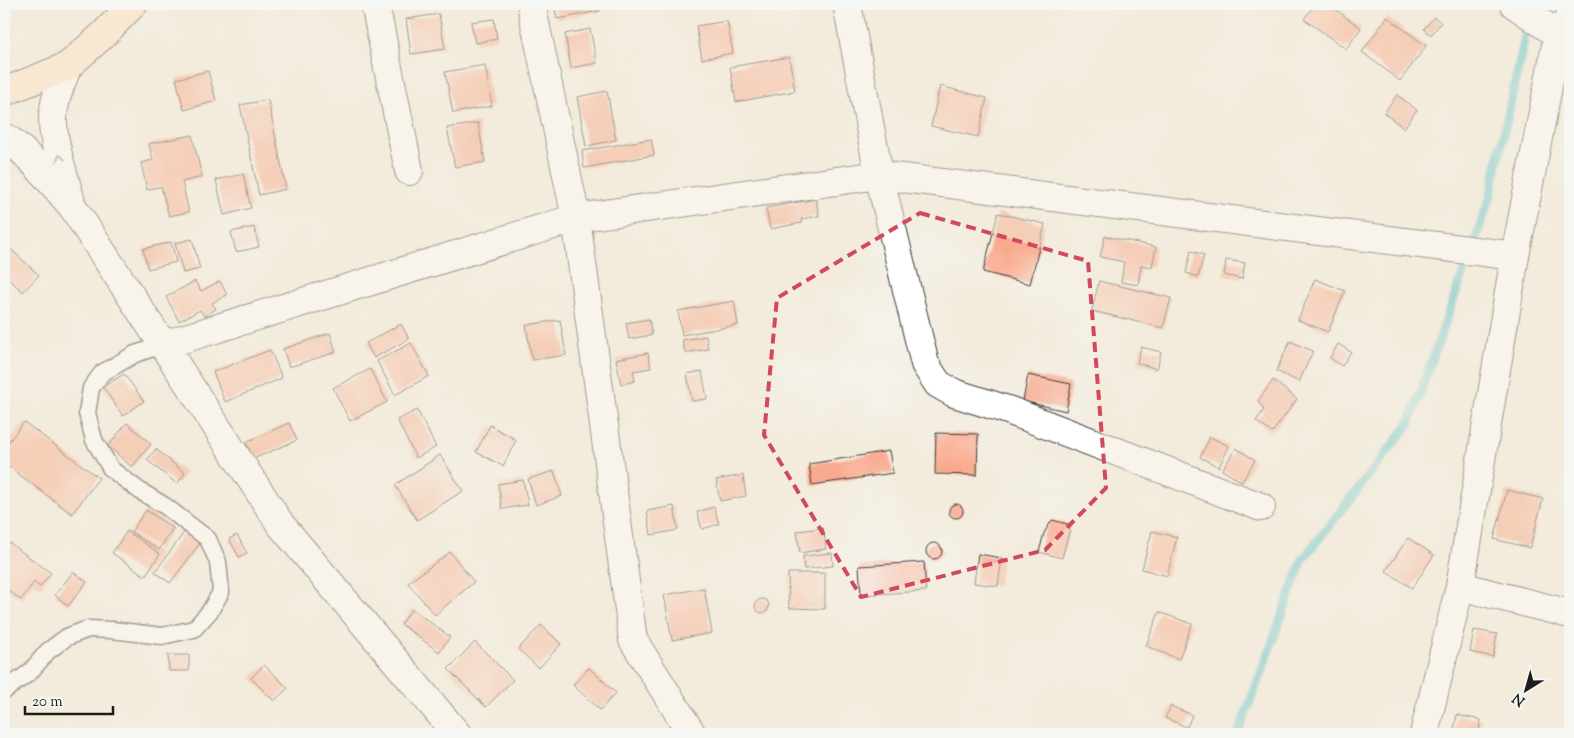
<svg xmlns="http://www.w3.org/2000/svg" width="1574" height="738" font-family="'Sorts Mill Goudy',serif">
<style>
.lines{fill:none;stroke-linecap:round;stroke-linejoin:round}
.stream{stroke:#52c0ca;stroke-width:9}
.building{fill:#f9aa8e}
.lane-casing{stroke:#3c3b39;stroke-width:19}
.street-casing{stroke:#3c3b39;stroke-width:30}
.secondary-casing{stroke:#3c3b39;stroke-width:30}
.lane{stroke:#fff;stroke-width:16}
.street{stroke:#fff;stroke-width:28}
.secondary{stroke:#fee4c6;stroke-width:28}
.oneway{stroke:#999}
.marked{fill:none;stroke:#d1495b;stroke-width:4;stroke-dasharray:10 6;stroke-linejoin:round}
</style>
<rect width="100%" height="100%" fill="#f6f6f2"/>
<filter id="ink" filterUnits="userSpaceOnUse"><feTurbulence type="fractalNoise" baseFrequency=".02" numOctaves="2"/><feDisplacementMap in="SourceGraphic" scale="10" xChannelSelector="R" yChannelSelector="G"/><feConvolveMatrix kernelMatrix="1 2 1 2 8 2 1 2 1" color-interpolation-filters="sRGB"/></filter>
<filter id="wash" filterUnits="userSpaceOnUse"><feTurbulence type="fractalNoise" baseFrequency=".0096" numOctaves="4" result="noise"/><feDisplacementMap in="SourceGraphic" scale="20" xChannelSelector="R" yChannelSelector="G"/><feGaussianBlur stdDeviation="1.12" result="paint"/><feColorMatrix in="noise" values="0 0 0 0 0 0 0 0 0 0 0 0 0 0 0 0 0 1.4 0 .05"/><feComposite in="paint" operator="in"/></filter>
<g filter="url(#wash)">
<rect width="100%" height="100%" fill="#f3ebdb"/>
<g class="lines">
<polyline class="stream" points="1238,734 1303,559 1409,424 1490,198 1525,36 1548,4"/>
</g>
<g id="blocks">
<g class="building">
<polygon points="554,4 598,4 600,11 557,19"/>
<polygon points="1315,4 1328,4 1361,28 1346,49 1304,19"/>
<polygon points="439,14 445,49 411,54 406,19"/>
<polygon points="1387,17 1426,46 1400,81 1362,52"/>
<polygon points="1434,17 1441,23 1431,35 1424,29"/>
<polygon points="494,19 497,39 475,43 471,22"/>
<polygon points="727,21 733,53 702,59 696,26"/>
<polygon points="590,29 597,63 571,68 565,34"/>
<polygon points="789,57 795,91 736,102 730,67"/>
<polygon points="485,65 492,106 453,113 445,72"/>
<polygon points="208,71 216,101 184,110 176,79"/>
<polygon points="940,86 987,98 978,137 931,126"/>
<polygon points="607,91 616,140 586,146 577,97"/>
<polygon points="1397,95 1417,110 1404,128 1384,113"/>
<polygon points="268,100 286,189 259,195 240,105"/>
<polygon points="478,123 485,162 455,167 447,128"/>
<polygon points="192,135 202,177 182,182 189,212 169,216 161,186 147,190 141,163 153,160 149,144"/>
<polygon points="651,139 654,155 584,168 582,151"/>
<polygon points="243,174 251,208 224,215 216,180"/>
<polygon points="816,199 819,216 801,219 802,223 770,229 766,208"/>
<polygon points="998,213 1045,224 1030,284 983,272"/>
<polygon points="254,227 259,247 236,252 231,232"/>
<polygon points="1105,236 1156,247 1152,267 1141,265 1138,285 1121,282 1124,262 1100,257"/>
<polygon points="192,239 200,269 183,273 175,243"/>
<polygon points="171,242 176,262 148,269 143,249"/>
<polygon points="4,243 39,275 23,292 4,275"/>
<polygon points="1191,251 1204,255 1198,277 1186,273"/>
<polygon points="1226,260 1245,263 1242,279 1224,275"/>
<polygon points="1315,279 1345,291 1328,332 1298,320"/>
<polygon points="195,281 201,291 220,281 227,295 212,303 216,309 204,316 200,310 179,321 166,297"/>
<polygon points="1099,281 1171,298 1163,328 1092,311"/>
<polygon points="734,301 738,325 682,335 678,311"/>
<polygon points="649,319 652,335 629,339 626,323"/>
<polygon points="560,320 566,355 532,360 526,325"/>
<polygon points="401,324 409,339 374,358 366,343"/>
<polygon points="330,333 336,352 289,367 283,349"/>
<polygon points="706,336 708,349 685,353 682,340"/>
<polygon points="1290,341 1313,351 1299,382 1276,371"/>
<polygon points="411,343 429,376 395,395 377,361"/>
<polygon points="1338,344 1351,352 1342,366 1330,358"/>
<polygon points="1141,347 1161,352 1157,369 1137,363"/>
<polygon points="270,350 282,378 225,402 213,372"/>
<polygon points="648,353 651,368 633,371 635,381 621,384 616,359"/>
<polygon points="370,369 387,402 350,421 333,388"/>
<polygon points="702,371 707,399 692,401 687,374"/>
<polygon points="124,374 144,401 123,416 103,387"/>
<polygon points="1028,375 1071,384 1066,411 1023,401"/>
<polygon points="1273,380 1297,399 1272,433 1256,421 1264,410 1258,401"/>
<polygon points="417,410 436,447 416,458 397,420"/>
<polygon points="24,422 99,478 72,514 4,463 4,448"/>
<polygon points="127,423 151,444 132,467 108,446"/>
<polygon points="289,423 297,440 253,459 246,442"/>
<polygon points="490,425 516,440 503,466 476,452"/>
<polygon points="936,433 978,434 977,475 935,474"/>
<polygon points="1210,437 1229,446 1219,467 1200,457"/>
<polygon points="1236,448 1255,460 1242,482 1222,470"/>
<polygon points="156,449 185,473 177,484 147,460"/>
<polygon points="889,451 893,473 812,485 809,464"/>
<polygon points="440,455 463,491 417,520 395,485"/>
<polygon points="554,471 562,496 536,505 528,479"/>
<polygon points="743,475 746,496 720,501 716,480"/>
<polygon points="523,480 528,505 502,509 498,484"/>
<polygon points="1507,490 1543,499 1530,548 1494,539"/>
<circle cx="956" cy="511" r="7"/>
<polygon points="674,506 678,530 651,535 647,511"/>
<polygon points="714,507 719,524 702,529 697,512"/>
<polygon points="146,510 173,528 159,550 131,532"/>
<polygon points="1052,520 1071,525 1062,558 1039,552 1044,533"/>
<polygon points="823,528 826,549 800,553 797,531"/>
<polygon points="127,531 160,554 145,576 112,553"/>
<polygon points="185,531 201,542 170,583 155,572"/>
<polygon points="1152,531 1177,537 1167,576 1142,569"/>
<polygon points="237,535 247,553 239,557 229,539"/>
<polygon points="1408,538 1434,555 1412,588 1386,571"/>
<polygon points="4,539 51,573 40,587 34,582 21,600 4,587"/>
<circle cx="934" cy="551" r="8"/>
<polygon points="450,552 474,582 435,615 408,583"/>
<polygon points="832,553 833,566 804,569 803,556"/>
<polygon points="978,554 1002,558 998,586 974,583"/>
<polygon points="924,562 926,591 861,595 859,566"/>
<polygon points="73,572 87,582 68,606 55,595"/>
<polygon points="788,573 825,573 825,609 789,608"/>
<polygon points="704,588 712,633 672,640 664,595"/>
<circle cx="762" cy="606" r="7"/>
<polygon points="412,609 450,637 439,652 401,624"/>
<polygon points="1159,612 1192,624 1179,659 1146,646"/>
<polygon points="541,625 561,644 539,668 518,649"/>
<polygon points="1474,630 1497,634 1493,657 1470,652"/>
<polygon points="475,642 513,680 486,707 448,669"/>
<polygon points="168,655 189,655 189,671 169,671"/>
<polygon points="264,665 288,688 274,701 251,678"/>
<polygon points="589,668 616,693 600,710 573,685"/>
<polygon points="1171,706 1192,715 1187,727 1165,718"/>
<polygon points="1457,715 1481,720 1478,734 1453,734"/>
</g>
</g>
</g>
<g filter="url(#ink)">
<use href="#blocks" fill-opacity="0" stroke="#3c3b39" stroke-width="1"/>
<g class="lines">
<g class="lane-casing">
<polyline id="lane" points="4,691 30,672 48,651 67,637 88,629 112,630 162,636 194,629 210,611 221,592 218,562 208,539 165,506 140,491 111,469 94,440 87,413 91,388 102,373 135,354 163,345"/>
</g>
<g class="street-casing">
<g id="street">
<polyline points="375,4 409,171"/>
<polyline points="531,4 576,218 633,640 692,734"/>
<polyline points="847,4 879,175 925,364 938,384 954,393 1008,410 1261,507"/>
<polyline points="1514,4 1570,43"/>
<path d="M68,66C61,83 54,99 53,118C52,142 65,178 71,202"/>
<path d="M4,137C24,147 55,187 72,206L281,525L457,734"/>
<polyline points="163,345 576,218 879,175 1515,256"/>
<polyline points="1460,586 1570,614"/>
<polyline points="1424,734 1460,586 1515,256 1558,35 1570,17"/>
</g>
</g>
<g class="secondary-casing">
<polyline id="secondary" points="4,92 68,66 104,34 133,4"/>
</g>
<use href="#lane" class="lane"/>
<use href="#street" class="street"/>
<use href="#secondary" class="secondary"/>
</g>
<defs><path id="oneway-chevron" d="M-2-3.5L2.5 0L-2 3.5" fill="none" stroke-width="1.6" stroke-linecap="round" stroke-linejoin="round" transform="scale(1.25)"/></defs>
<use class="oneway" href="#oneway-chevron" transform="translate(60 158) rotate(-104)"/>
</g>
<path d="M0 0H1574V738H0ZM920,213L1088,261L1106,488L1045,550L861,597L764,435L777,298Z" fill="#f3ebdb" fill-opacity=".55" fill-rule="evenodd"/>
<path class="marked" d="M920,213L1088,261L1106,488L1045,550L861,597L764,435L777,298Z"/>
<rect width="1574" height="738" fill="none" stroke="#f6f6f2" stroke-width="20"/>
<g transform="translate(1526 690) rotate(217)" stroke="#f6f6f2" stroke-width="4" paint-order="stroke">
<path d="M0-4L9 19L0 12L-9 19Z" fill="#1c1c1c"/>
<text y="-8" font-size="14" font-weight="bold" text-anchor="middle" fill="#1c1c1c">N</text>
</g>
<path d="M25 706v8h88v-8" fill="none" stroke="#1c1c1c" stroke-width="2.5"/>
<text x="32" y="706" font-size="15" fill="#1c1c1c" stroke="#f6f6f2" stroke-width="4" paint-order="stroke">20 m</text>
</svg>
